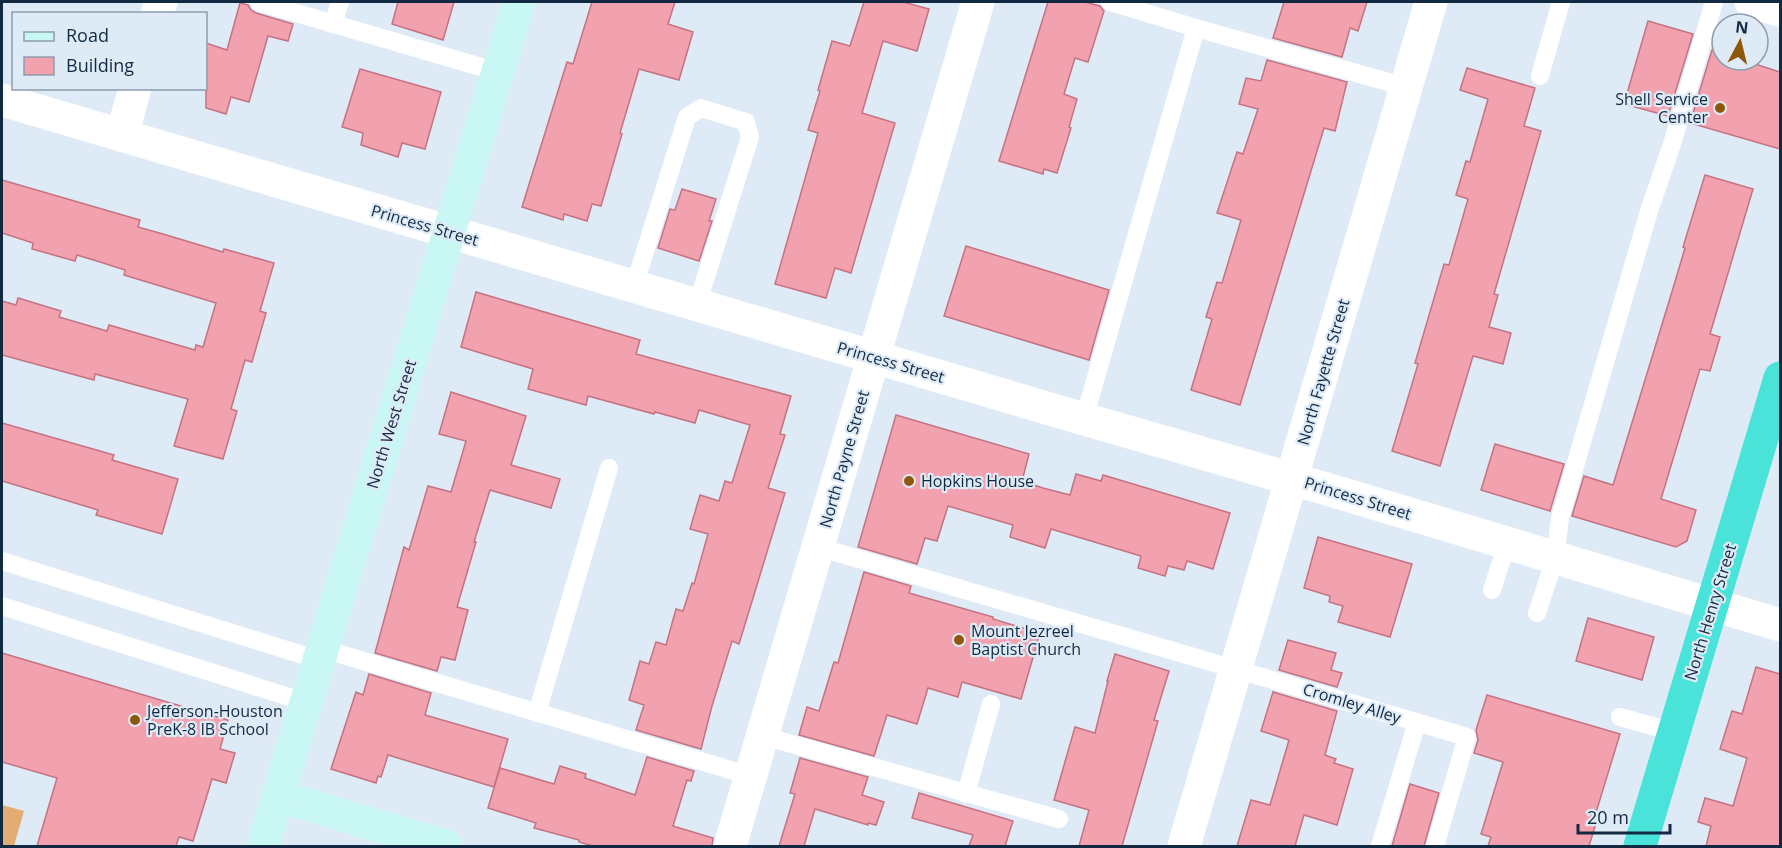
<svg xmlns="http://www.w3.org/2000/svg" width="1782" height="848" font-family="'Open Sans',sans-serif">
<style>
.green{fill:#e1ad72}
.building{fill:#f2a2af;stroke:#c57281;stroke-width:1.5}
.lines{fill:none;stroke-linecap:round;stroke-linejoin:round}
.lane{stroke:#fff;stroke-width:18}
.street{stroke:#fff;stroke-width:33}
.secondary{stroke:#c9f7f4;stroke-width:33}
.highway{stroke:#4ae3da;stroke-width:33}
.poi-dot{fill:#8d5908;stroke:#dfeaf7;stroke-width:2}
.labels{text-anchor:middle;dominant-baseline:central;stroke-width:4.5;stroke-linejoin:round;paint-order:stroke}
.poi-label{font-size:16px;fill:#122a41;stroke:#dfeaf7;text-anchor:start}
.street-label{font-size:16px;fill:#122a41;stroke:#dfeaf7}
</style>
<rect width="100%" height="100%" fill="#dfeaf7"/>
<polygon class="green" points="2,805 24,811 14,846 2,846"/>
<g class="building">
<polygon points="398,2 454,2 443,40 392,24"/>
<polygon points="592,2 675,2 668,24 693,32 679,80 639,69 620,133 622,134 601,206 592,204 587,221 564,214 563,220 522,207 567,62 573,64"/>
<polygon points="864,2 903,2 929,9 917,51 883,41 862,113 895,123 851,273 835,268 826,298 775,284 818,133 808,130 820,91 818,90 832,41 850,46"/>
<polygon points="1048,2 1085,2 1100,6 1104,11 1088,62 1075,58 1064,94 1077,99 1069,127 1071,128 1057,173 1044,169 1043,174 999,161"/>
<polygon points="1284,2 1367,2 1358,31 1350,28 1342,57 1273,38"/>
<polygon points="240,3 248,5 251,10 256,13 293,24 288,41 268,36 249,102 231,97 226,114 206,108 206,43 227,50"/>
<polygon points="1648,21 1693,34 1668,116 1624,104"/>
<polygon points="1712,50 1722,53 1722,60 1743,60 1780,72 1780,149 1690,123"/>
<polygon points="1267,60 1347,82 1335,131 1324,128 1240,405 1191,390 1212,319 1206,317 1217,282 1222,283 1241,220 1217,213 1237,152 1243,154 1258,109 1239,104 1246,78 1261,81"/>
<polygon points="1467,68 1535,88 1524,126 1541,131 1494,294 1498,295 1489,327 1511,333 1503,364 1473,356 1440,466 1392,451 1418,364 1415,363 1444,264 1449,265 1468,199 1456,195 1466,161 1470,162 1488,99 1460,90"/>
<polygon points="360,69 441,92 425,149 402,143 398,157 361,145 363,133 342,127"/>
<polygon points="1705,175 1753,189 1710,334 1720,337 1710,371 1700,369 1661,499 1696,510 1687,541 1676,547 1572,516 1584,476 1613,485 1674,285 1685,248 1683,247"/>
<polygon points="2,180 140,220 138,227 163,234 223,252 224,249 274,263 260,311 266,313 252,362 245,360 231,409 237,411 223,459 174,446 188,399 95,374 94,380 2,355 2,301 16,305 18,298 61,311 59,317 107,331 109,325 195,350 196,345 203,347 216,303 124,275 125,270 100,262 77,255 75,261 32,249 33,243 2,233"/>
<polygon points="682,189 716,199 709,221 712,221 699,261 658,248 670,209 675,210"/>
<polygon points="966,246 1109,290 1089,360 944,316"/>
<polygon points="476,292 640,340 636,354 791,396 780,434 785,435 768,488 785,493 739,644 732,641 712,706 701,749 636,730 644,705 629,700 640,661 649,664 656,642 666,645 676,609 683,611 692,583 694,584 708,534 690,529 700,495 719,501 725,481 732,483 750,425 699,410 695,423 655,412 654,414 588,396 586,405 528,389 533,369 461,347"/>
<polygon points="451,392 526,416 511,465 560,479 551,508 490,490 474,542 476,542 457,607 468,610 455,660 441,657 437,671 375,653 404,547 409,550 428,486 451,492 466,441 439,434"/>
<polygon points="896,415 1029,454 1022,481 1043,488 1070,495 1076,474 1101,481 1103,475 1230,513 1213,569 1187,561 1184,570 1168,566 1165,576 1138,568 1141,556 1051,529 1045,548 1010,537 1013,525 948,506 937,541 925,538 917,564 858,547"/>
<polygon points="2,423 114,455 112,460 178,479 162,534 96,515 98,510 2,481"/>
<polygon points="1495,444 1564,464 1550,511 1481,490"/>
<polygon points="1318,537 1412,564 1390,637 1338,622 1343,606 1329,602 1330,596 1304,588"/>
<polygon points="864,572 911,586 909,593 993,617 993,619 1040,633 1021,699 962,682 958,697 928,688 917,724 887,715 874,756 799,735 807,707 819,711 834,662 838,663"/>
<polygon points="1588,618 1654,637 1642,680 1576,661"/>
<polygon points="1288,640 1336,653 1331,670 1342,673 1337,687 1279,670"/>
<polygon points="2,653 228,720 220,749 235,753 226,783 212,779 193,841 179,837 176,846 37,846 57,778 2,762"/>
<polygon points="1115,654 1169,671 1154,720 1158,721 1122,846 1079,846 1089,810 1054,800 1075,727 1095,733 1108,681 1107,681"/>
<polygon points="1756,667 1780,674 1780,846 1706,846 1711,826 1698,822 1705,798 1733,806 1747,758 1720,749 1732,711 1742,714"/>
<polygon points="369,674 431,693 425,715 508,739 494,787 388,755 381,777 378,776 376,783 331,769 356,692 363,695"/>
<polygon points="1273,692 1337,711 1325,755 1336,759 1334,763 1353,769 1337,825 1304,815 1295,846 1237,846 1251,800 1270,805 1289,740 1261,731"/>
<polygon points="1487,695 1620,734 1594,819 1597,820 1589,846 1488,846 1491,837 1481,834 1503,762 1474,753 1478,740 1476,730"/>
<polygon points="647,757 694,771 691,781 687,780 673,826 713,838 712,846 593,846 579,842 579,840 534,828 536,823 488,808 500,768 554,784 560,766 586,774 585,778 635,795"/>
<polygon points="800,758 868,777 862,795 884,802 876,825 868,823 868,825 815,809 804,846 779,846 795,794 790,793"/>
<polygon points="1410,784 1439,793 1424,846 1392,846"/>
<polygon points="919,793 1013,821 1005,846 969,846 973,835 912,818"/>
</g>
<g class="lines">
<g class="lane">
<polyline points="259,2 498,72"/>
<polyline points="1110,2 1196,28 1406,87"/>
<polyline points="333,24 340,2"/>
<polyline points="1540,76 1561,2"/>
<polyline points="634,287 687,117 701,108 746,122 750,137 697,305"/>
<polyline points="1084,419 1196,28"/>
<polyline points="818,547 1467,737 1435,846"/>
<polyline points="2,561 319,660"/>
<polyline points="1492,590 1507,543"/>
<polyline points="2,606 305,702"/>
<polyline points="1537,613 1555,558 1560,518 1649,211 1672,144 1714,2"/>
<polyline points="323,649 751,776"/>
<polyline points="537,713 609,468"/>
<polyline points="1620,717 1674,732"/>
<polyline points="763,736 1059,819"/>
<polyline points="966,794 991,704"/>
<polyline points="1380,846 1417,722"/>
</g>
<g class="street">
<polyline points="1751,2 1780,10"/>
<polyline points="157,14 161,2"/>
<polyline points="2,100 1084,419 1330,490 1780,625"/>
<polyline points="122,135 135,88"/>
<polyline points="730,846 978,2"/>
<polyline points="1184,846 1431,2"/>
</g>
<g class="secondary">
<polyline points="278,796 446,846"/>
<path d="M263,846C347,564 435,283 519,2"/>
</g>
<polyline class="highway" points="1640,846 1780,378"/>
</g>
<g class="poi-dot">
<circle cx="1720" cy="108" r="6"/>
<circle cx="909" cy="481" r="6"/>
<circle cx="959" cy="640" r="6"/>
<circle cx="135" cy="720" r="6"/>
</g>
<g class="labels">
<g class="poi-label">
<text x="1708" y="99" text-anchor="end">Shell Service<tspan x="1708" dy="18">Center</tspan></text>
<text x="921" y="481">Hopkins House</text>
<text x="971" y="631">Mount Jezreel<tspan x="971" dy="18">Baptist Church</tspan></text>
<text x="147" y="711">Jefferson-Houston<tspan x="147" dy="18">PreK-8 IB School</tspan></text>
</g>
<g class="street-label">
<text transform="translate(425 225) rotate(16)">Princess Street</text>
<text transform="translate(891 362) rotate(16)">Princess Street</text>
<text transform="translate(1323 372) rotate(-74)">North Fayette Street</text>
<text transform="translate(391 424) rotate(-73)">North West Street</text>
<text transform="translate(844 459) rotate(-74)">North Payne Street</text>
<text transform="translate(1358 498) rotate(17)">Princess Street</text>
<text transform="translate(1710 612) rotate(-73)">North Henry Street</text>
<text transform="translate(1352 703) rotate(17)">Cromley Alley</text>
</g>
</g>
<rect width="1782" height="848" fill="none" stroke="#122a41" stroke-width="6"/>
<rect x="12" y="12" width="195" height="78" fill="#dfeaf7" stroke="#8d9dae" stroke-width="1.5"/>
<rect x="24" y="32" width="30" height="9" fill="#c9f7f4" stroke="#8d9dae" stroke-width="1.5"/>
<text x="66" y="42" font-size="18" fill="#122a41">Road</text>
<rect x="24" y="57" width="30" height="18" fill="#f2a2af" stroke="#8d9dae" stroke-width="1.5"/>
<text x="66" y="72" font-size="18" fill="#122a41">Building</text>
<g transform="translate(1740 42) rotate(7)"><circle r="28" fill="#dfeaf7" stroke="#8d9dae" stroke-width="1.5"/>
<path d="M0-4.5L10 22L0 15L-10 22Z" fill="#8d5908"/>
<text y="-9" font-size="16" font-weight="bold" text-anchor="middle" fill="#122a41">N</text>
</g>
<path d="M1578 824v9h92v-9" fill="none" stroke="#122a41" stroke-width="3"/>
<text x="1587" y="824" font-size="18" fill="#122a41" stroke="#dfeaf7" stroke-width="4.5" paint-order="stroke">20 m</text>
</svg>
